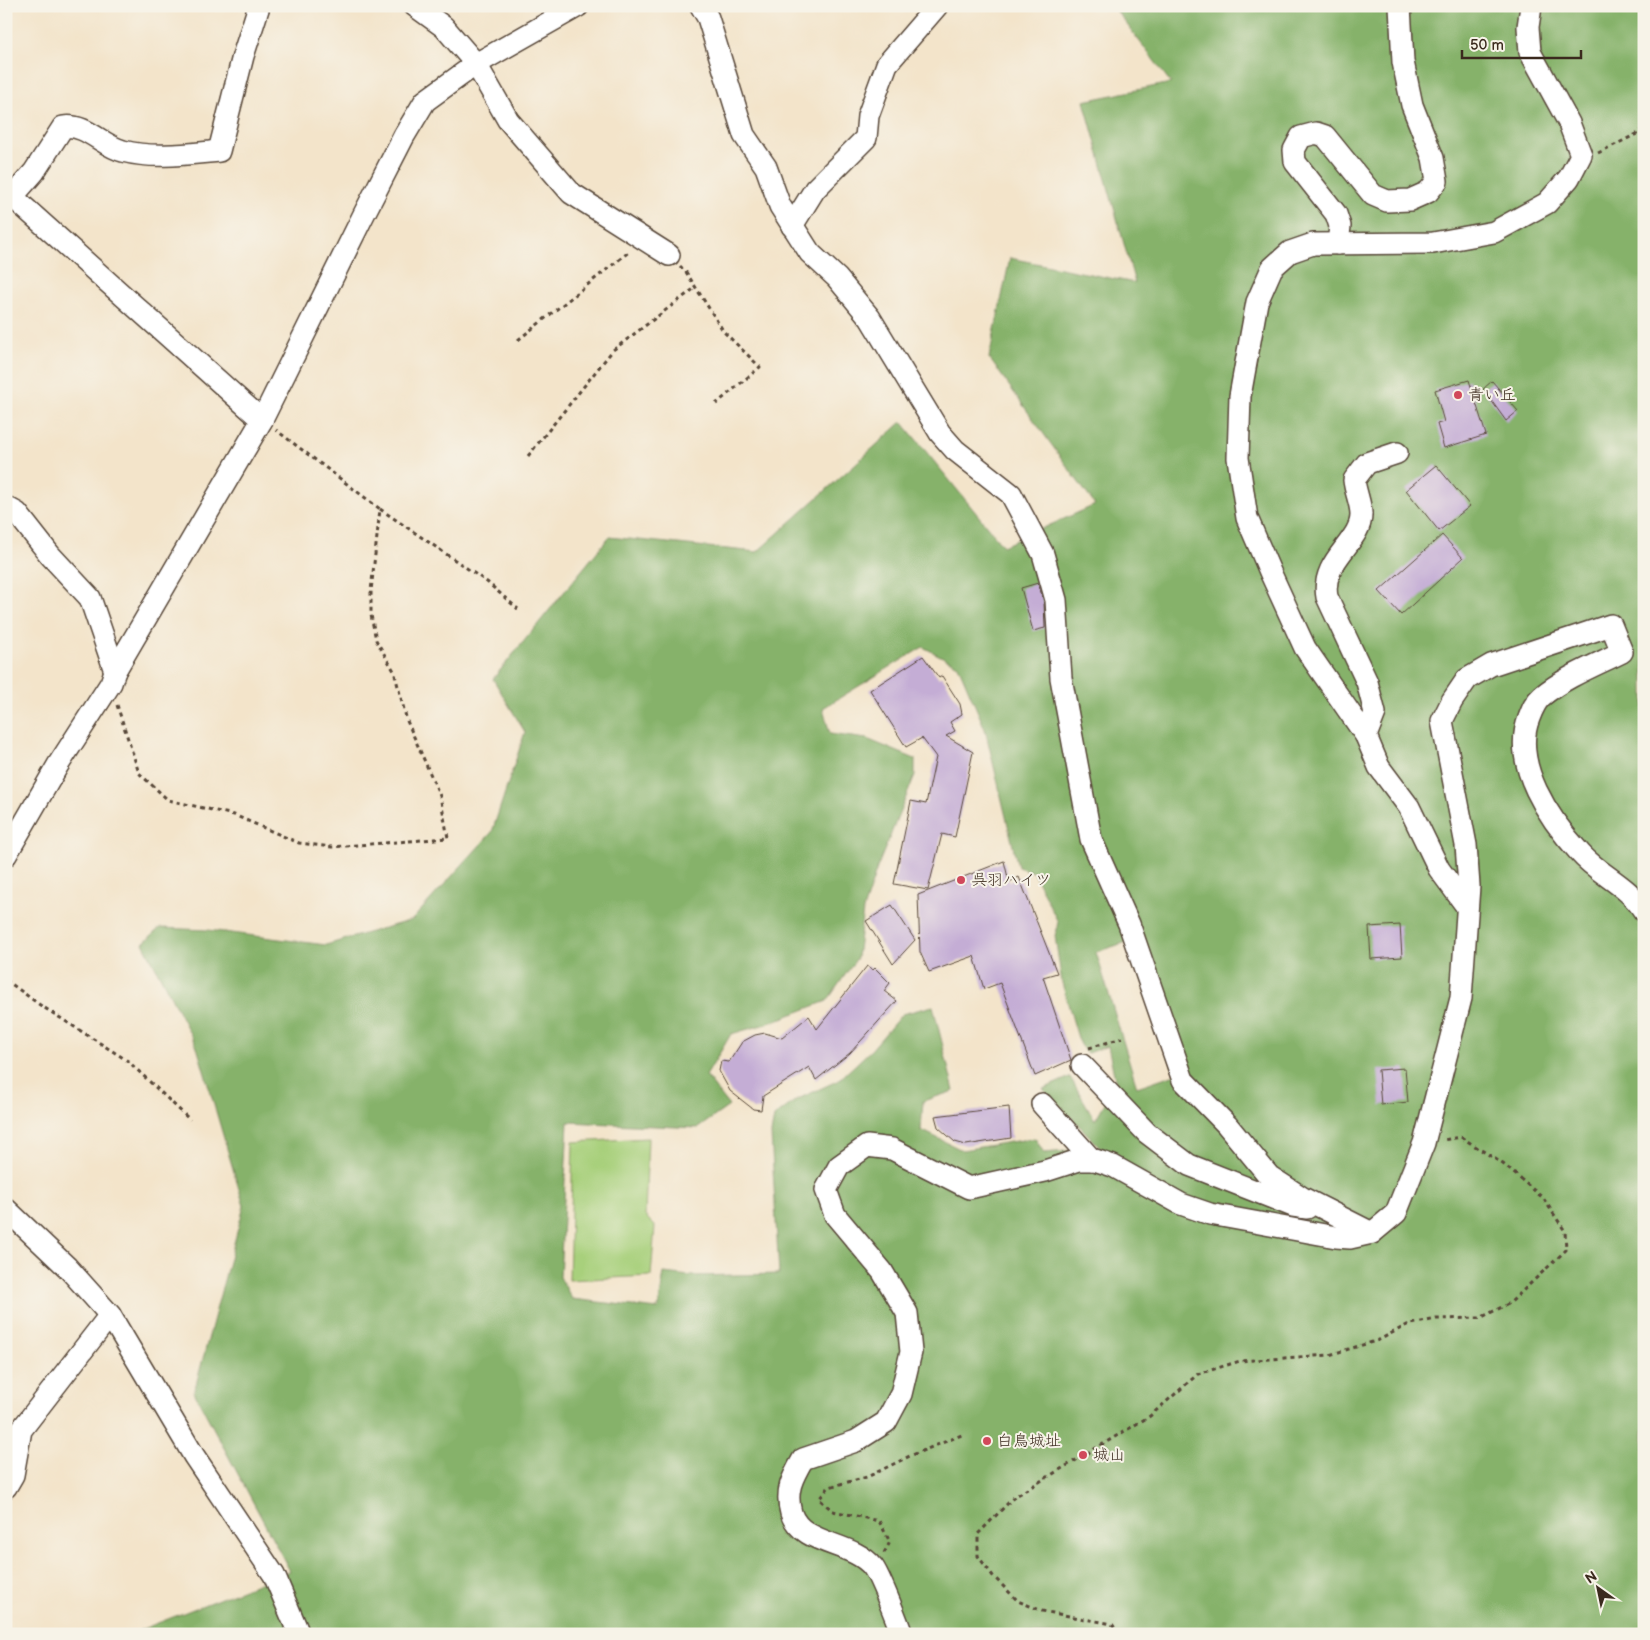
<svg xmlns="http://www.w3.org/2000/svg" width="1650" height="1640" font-family="'Balsamiq Sans','Klee One',sans-serif">
<style>
.green{fill:#a8d07b;stroke:#727d4c}
.forest{fill:#86b26b;stroke:#606e44;fill-rule:evenodd}
.building{fill:#c4add5}
.lines{fill:none;stroke-linecap:round;stroke-linejoin:round}
.minor-casing{stroke:#574638;stroke-width:24}
.path{stroke:#574638;stroke-width:3;stroke-dasharray:4 4;stroke-linecap:butt}
.minor{stroke:#fff;stroke-width:21}
.poi-dot{fill:#d1495b;stroke:#f7f3e8;stroke-width:2}
.labels{text-anchor:middle;dominant-baseline:central;stroke-width:4;stroke-linejoin:round;paint-order:stroke}
.poi-label{font-size:16px;fill:#3b2a1e;stroke:#f7f3e8;text-anchor:start}
</style>
<rect width="100%" height="100%" fill="#f7f3e8"/>
<filter id="ink" filterUnits="userSpaceOnUse"><feTurbulence type="fractalNoise" baseFrequency=".02" numOctaves="2"/><feDisplacementMap in="SourceGraphic" scale="10" xChannelSelector="R" yChannelSelector="G"/><feConvolveMatrix kernelMatrix="1 2 1 2 8 2 1 2 1" color-interpolation-filters="sRGB"/></filter>
<filter id="wash" filterUnits="userSpaceOnUse"><feTurbulence type="fractalNoise" baseFrequency=".0096" numOctaves="4" result="noise"/><feDisplacementMap in="SourceGraphic" scale="20" xChannelSelector="R" yChannelSelector="G"/><feGaussianBlur stdDeviation="1.12" result="paint"/><feColorMatrix in="noise" values="0 0 0 0 0 0 0 0 0 0 0 0 0 0 0 0 0 1.4 0 .05"/><feComposite in="paint" operator="in"/></filter>
<g filter="url(#wash)">
<rect width="100%" height="100%" fill="#f3e4ca"/>
<polygon class="green" points="648,1138 645,1216 655,1226 651,1276 569,1280 573,1142"/>
<path class="forest" d="M1113,6H1644V1634H142L140,1630L290,1571L194,1392L244,1206L197,1047L143,943L160,928L208,930L326,945L412,920L492,832L525,732L493,679L609,537L757,552L902,422L1003,546L1095,505L989,358L1010,258L1135,283L1084,101L1171,83ZM923,647L958,665L985,729L1018,867L1033,872L1058,922L1055,936L1062,983L1080,1045L1087,1053L1108,1046L1116,1084L1095,1120L1070,1077L1043,1089L1101,1148L1044,1153L1035,1138L962,1150L921,1130L923,1101L954,1091L933,1006L902,1014L872,1049L839,1080L796,1100L774,1117L771,1134L779,1274L690,1276L664,1273L658,1309L572,1299L560,1277L568,1122L698,1128L729,1106L706,1076L731,1034L766,1024L827,1001L857,958L863,910L877,868L915,775V759L867,739L830,734L823,708ZM1130,941L1175,1074L1137,1087L1096,952Z"/>
<g id="blocks">
<g class="building">
<polygon points="1469,380 1486,435 1444,448 1437,424 1444,422 1435,390"/>
<polygon points="1492,381 1518,411 1506,421 1483,389"/>
<polygon points="1436,465 1470,506 1439,531 1406,490"/>
<polygon points="1442,535 1463,558 1401,615 1379,591"/>
<polygon points="1038,583 1044,602 1045,628 1033,631 1021,588"/>
<polygon points="923,656 939,678 942,676 960,704 962,714 950,722 955,731 946,736 973,752 955,837 942,834 928,890 894,884 911,801 926,804 936,757 922,738 906,747 870,690"/>
<polygon points="1004,861 1009,882 1019,877 1057,973 1043,977 1071,1060 1035,1076 1000,983 984,989 974,956 929,972 920,952 918,895"/>
<polygon points="892,905 915,940 893,964 866,921"/>
<polygon points="1400,925 1402,957 1371,959 1369,927"/>
<polygon points="867,966 873,970 875,968 890,983 884,991 897,1001 850,1053 816,1080 809,1067 763,1096 761,1110 753,1109 730,1091 719,1071 721,1061 729,1062 742,1042 755,1035 765,1033 782,1038 809,1016 817,1029"/>
<polygon points="1405,1068 1408,1102 1381,1105 1378,1070"/>
<polygon points="1009,1107 1011,1138 966,1145 955,1142 938,1127 935,1116"/>
</g>
</g>
</g>
<g filter="url(#ink)">
<use href="#blocks" fill-opacity="0" stroke="#574638" stroke-width="1"/>
<g class="lines">
<g class="minor-casing">
<g id="minor">
<polyline points="415,6 444,27 476,64 508,120 571,193 669,255"/>
<polyline points="701,6 708,18 744,135 766,167 780,206 810,253 837,278 870,318 940,433 955,450 1011,494 1043,554 1056,600 1061,678 1091,839 1129,924 1183,1080 1227,1125 1269,1176 1303,1198 1372,1233"/>
<polyline points="6,191 262,420"/>
<path d="M13,196L34,172L63,127C86,123 102,146 123,151C153,159 188,154 219,151L243,56L259,6"/>
<polyline points="792,226 815,189 866,138 868,116 887,64 937,6"/>
<polyline points="1338,244 1340,226 1336,214 1295,162 1294,150 1301,137 1316,133 1325,136 1373,195 1387,201 1410,200 1428,192 1437,181 1433,158 1412,105 1403,62 1400,6"/>
<polyline points="6,507 17,513 50,555 90,598 115,671"/>
<path d="M1366,736L1375,713L1367,682L1327,597C1320,560 1362,542 1361,514C1361,504 1355,491 1354,480L1367,463L1397,453"/>
<polyline points="6,855 58,765 111,683 115,671 262,420 364,214 404,136 425,101 476,64 578,6"/>
<polyline points="1467,907 1439,869 1409,807 1379,767 1366,736 1305,648 1271,574 1247,518 1238,458 1240,396 1257,302 1272,268 1290,252 1313,244 1433,243 1494,232 1547,203 1569,178 1581,155 1569,123 1530,52 1528,27 1531,6"/>
<polyline points="1082,1065 1147,1133 1189,1165 1293,1206 1307,1208"/>
<polyline points="1042,1104 1092,1160"/>
<polyline points="6,1209 67,1267 110,1315 194,1456 274,1575 299,1634"/>
<polyline points="6,1487 13,1475 21,1430 110,1315"/>
<path d="M902,1634C896,1619 881,1578 873,1567C852,1541 802,1546 791,1513C785,1491 792,1478 803,1459L856,1441L886,1422L901,1394L911,1352L907,1313L882,1271L835,1215L826,1190L839,1166L867,1146L892,1149L969,1188L1045,1171L1079,1160H1095L1113,1166L1181,1204L1210,1214L1336,1237L1350,1238L1372,1233L1396,1213L1424,1143L1461,998L1469,886L1466,845L1442,721L1452,701L1467,679L1491,665L1611,625L1622,652C1596,665 1565,677 1542,696C1535,702 1532,710 1529,718C1511,764 1550,820 1580,853C1599,875 1628,885 1644,911"/>
</g>
</g>
<g class="path">
<polyline points="1598,153 1639,133 1644,127"/>
<polyline points="680,266 686,272 724,332 760,367 716,404"/>
<polyline points="518,340 630,251"/>
<polyline points="528,456 613,350 695,288"/>
<polyline points="380,509 487,582 518,609"/>
<polyline points="117,705 139,773 168,800 234,815 299,843 332,847 448,838 440,796 407,721 394,671 376,640 371,615 371,591 380,509 276,430"/>
<polyline points="6,980 40,1005 128,1061 190,1120"/>
<polyline points="1089,1048 1122,1038"/>
<polyline points="884,1553 890,1542 879,1521 833,1511 819,1499 829,1487 867,1477 912,1455 964,1434"/>
<polyline points="1119,1634 1112,1624 1042,1611 1018,1601 993,1576 978,1556 978,1534 1014,1497 1150,1416 1198,1374 1240,1361 1329,1355 1379,1340 1407,1325 1436,1319 1480,1318 1510,1303 1566,1250 1565,1231 1543,1198 1503,1164 1461,1137 1443,1140"/>
</g>
<use href="#minor" class="minor"/>
</g>
</g>
<g class="poi-dot">
<circle cx="1458" cy="395" r="5"/>
<circle cx="961" cy="880" r="5"/>
<circle cx="987" cy="1441" r="5"/>
<circle cx="1083" cy="1455" r="5"/>
</g>
<g class="labels">
<g class="poi-label">
<text x="1468" y="395">青い丘</text>
<text x="971" y="880">呉羽ハイツ</text>
<text x="997" y="1441">白鳥城址</text>
<text x="1093" y="1455">城山</text>
</g>
</g>
<rect width="1650" height="1640" fill="none" stroke="#f7f3e8" stroke-width="25"/>
<g transform="translate(1598 1588) rotate(327)" stroke="#f7f3e8" stroke-width="4" paint-order="stroke">
<path d="M0-4L9 19L0 12L-9 19Z" fill="#3b2a1e"/>
<text y="-8" font-size="14" font-weight="bold" text-anchor="middle" fill="#3b2a1e">N</text>
</g>
<path d="M1462 50v8h119v-8" fill="none" stroke="#3b2a1e" stroke-width="2.5"/>
<text x="1470" y="50" font-size="15" fill="#3b2a1e" stroke="#f7f3e8" stroke-width="4" paint-order="stroke">50 m</text>
</svg>
